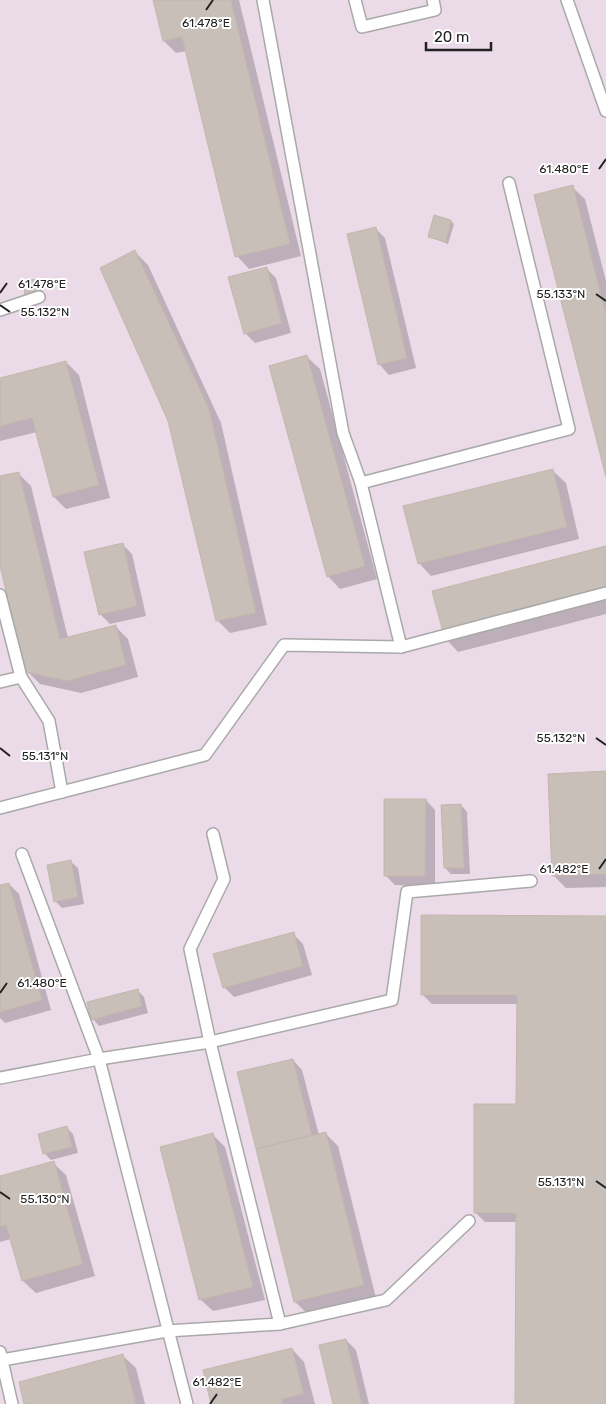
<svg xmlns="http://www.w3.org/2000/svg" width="606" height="1404" font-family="Rubik,sans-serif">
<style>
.industrial{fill:#ebdbe8}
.shadow{fill:#0003}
.building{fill:#c7bfb8;stroke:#c4b6ab}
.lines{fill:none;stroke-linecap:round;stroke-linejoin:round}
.lane-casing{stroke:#a9a9a9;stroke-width:14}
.lane{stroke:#fff;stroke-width:11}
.ticks{fill:none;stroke:#222;stroke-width:2}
.ticks-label{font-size:12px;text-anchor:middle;fill:#222;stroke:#fff;stroke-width:4;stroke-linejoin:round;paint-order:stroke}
</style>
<rect width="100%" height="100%" fill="#f2efe9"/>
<rect class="industrial" x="0" y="0" width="606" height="1404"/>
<g class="shadow">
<polygon points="154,0 239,0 301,256 249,269 237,256 187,51 176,53 164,41"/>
<polygon points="572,187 585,199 606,281 606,471"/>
<polygon points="451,221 454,224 448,244 430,237"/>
<polygon points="375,228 385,238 416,368 389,375 380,365 348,235"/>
<polygon points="135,252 148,265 221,423 267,625 230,633 217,620"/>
<polygon points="266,268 276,278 291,333 255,343 245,333"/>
<polygon points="38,280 41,283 43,296 29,297 26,294"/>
<polygon points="307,357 320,369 377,579 340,589 328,576"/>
<polygon points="66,362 79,375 110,498 66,509 54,497 37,432 0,441 0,379"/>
<polygon points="553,471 566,483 579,539 431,576 419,563"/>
<polygon points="18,473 31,486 68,638 115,626 128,639 138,677 81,693 40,684 27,671 0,561 0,478"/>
<polygon points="122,544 132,554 146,616 110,624 100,614"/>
<polygon points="606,548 606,614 458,652 446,639"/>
<polygon points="606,773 606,887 566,888 554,876"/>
<polygon points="426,800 435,810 435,886 395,885 385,875"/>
<polygon points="461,805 467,812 470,874 451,874 445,868"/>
<polygon points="71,862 78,868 84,904 62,908 55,901"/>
<polygon points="9,884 19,894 51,1010 5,1023 0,1018 0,887"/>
<polygon points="606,918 606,1404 516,1404 517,1222 485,1222 475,1212 518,1105 518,1004 432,1004 422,994"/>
<polygon points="293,934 303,944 312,975 234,997 224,987"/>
<polygon points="137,990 144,997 148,1013 99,1026 93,1019"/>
<polygon points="293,1060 302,1070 319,1135 325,1133 338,1146 376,1298 308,1314 295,1302 238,1073"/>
<polygon points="67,1128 73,1134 78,1153 51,1160 44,1153"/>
<polygon points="212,1134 225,1147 265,1300 213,1311 200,1299"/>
<polygon points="53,1163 66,1175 95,1276 36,1293 23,1281 11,1239 0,1242 0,1178"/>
<polygon points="346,1340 356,1350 369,1404 334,1404"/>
<polygon points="292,1349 304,1362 315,1404 213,1404"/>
<polygon points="123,1356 136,1368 145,1404 26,1404"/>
</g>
<g class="building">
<polygon points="153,0 231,0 290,244 235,257 182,37 163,41"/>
<polygon points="573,185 606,315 606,477 534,195"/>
<polygon points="434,215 451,220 446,242 428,237"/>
<polygon points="376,227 407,358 378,365 347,234"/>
<polygon points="135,250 209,409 256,613 216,621 168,421 100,268"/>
<polygon points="267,267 282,323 244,334 228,277"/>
<polygon points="39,279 40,293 25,295 23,281"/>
<polygon points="307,355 365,566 327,577 269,366"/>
<polygon points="66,361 99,485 53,497 32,418 0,426 0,378"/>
<polygon points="553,469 567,527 418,564 403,506"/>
<polygon points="19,472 60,639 116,625 126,665 67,681 26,672 0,566 0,476"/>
<polygon points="123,543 137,606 99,615 84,552"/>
<polygon points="606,546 606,599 445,640 432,591"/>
<polygon points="606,771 606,874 552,876 548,774"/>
<polygon points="384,799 426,799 425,876 384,876"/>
<polygon points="461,804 464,868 444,868 441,805"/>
<polygon points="71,860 78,897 54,902 47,865"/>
<polygon points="9,883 42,1000 0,1012 0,885"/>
<polygon points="421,915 606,916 606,1404 515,1404 516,1213 474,1213 474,1104 516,1104 517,995 421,995"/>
<polygon points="294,932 303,966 223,988 213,954"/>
<polygon points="138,989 142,1006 91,1020 87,1002"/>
<polygon points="293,1059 312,1135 256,1149 237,1072"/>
<polygon points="67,1126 72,1147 43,1154 38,1134"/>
<polygon points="326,1132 364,1285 294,1302 256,1149"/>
<polygon points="213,1133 253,1287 199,1300 160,1147"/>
<polygon points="54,1161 83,1264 22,1281 6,1225 0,1226 0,1176"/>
<polygon points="346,1339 362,1404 333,1404 319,1345"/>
<polygon points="292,1348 304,1394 282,1399 283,1404 211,1404 203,1370"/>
<polygon points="123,1354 136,1404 24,1404 19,1382"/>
</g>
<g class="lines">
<g class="lane-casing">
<g id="lane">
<polyline points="263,0 343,433 361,483 401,647"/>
<polyline points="355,0 362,27 435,10 433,0"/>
<polyline points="567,0 606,111"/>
<polyline points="0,310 39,297"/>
<polyline points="361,483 569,429 509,183"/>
<polyline points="0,595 21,677 49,721 62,792"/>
<polyline points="0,682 21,677"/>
<polyline points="0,808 205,755 284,645 401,647 606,593"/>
<polyline points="213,834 224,879 190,949 210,1042 280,1324"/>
<polyline points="22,854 99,1059 187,1404"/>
<polyline points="0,1078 99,1059 210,1042 392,1000 407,892 531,881"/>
<polyline points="0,1352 12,1404"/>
<polyline points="2,1360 167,1331 280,1324 386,1300 469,1221"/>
</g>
</g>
<use href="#lane" class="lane"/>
</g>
<path class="ticks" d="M206,10L213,0M599,169L606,159M0,293L7,283M596,294L606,301M0,305L10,312M596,738L606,745M0,748L10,756M599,869L606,859M0,993L7,983M596,1181L606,1188M0,1192L10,1199M210,1404L217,1394"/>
<g class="ticks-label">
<text x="206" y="27">61.478°E</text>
<text x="564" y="173">61.480°E</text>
<text x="42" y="288">61.478°E</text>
<text x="561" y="298">55.133°N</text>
<text x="45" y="316">55.132°N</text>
<text x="561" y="742">55.132°N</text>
<text x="45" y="760">55.131°N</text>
<text x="564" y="873">61.482°E</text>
<text x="42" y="987">61.480°E</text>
<text x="561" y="1186">55.131°N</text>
<text x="45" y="1203">55.130°N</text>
<text x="217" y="1386">61.482°E</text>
</g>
<path d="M426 42v8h65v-8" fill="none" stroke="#222222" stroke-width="2.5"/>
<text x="434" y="42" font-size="15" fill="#222222" stroke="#ffffff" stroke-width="4" paint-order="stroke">20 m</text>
</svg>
